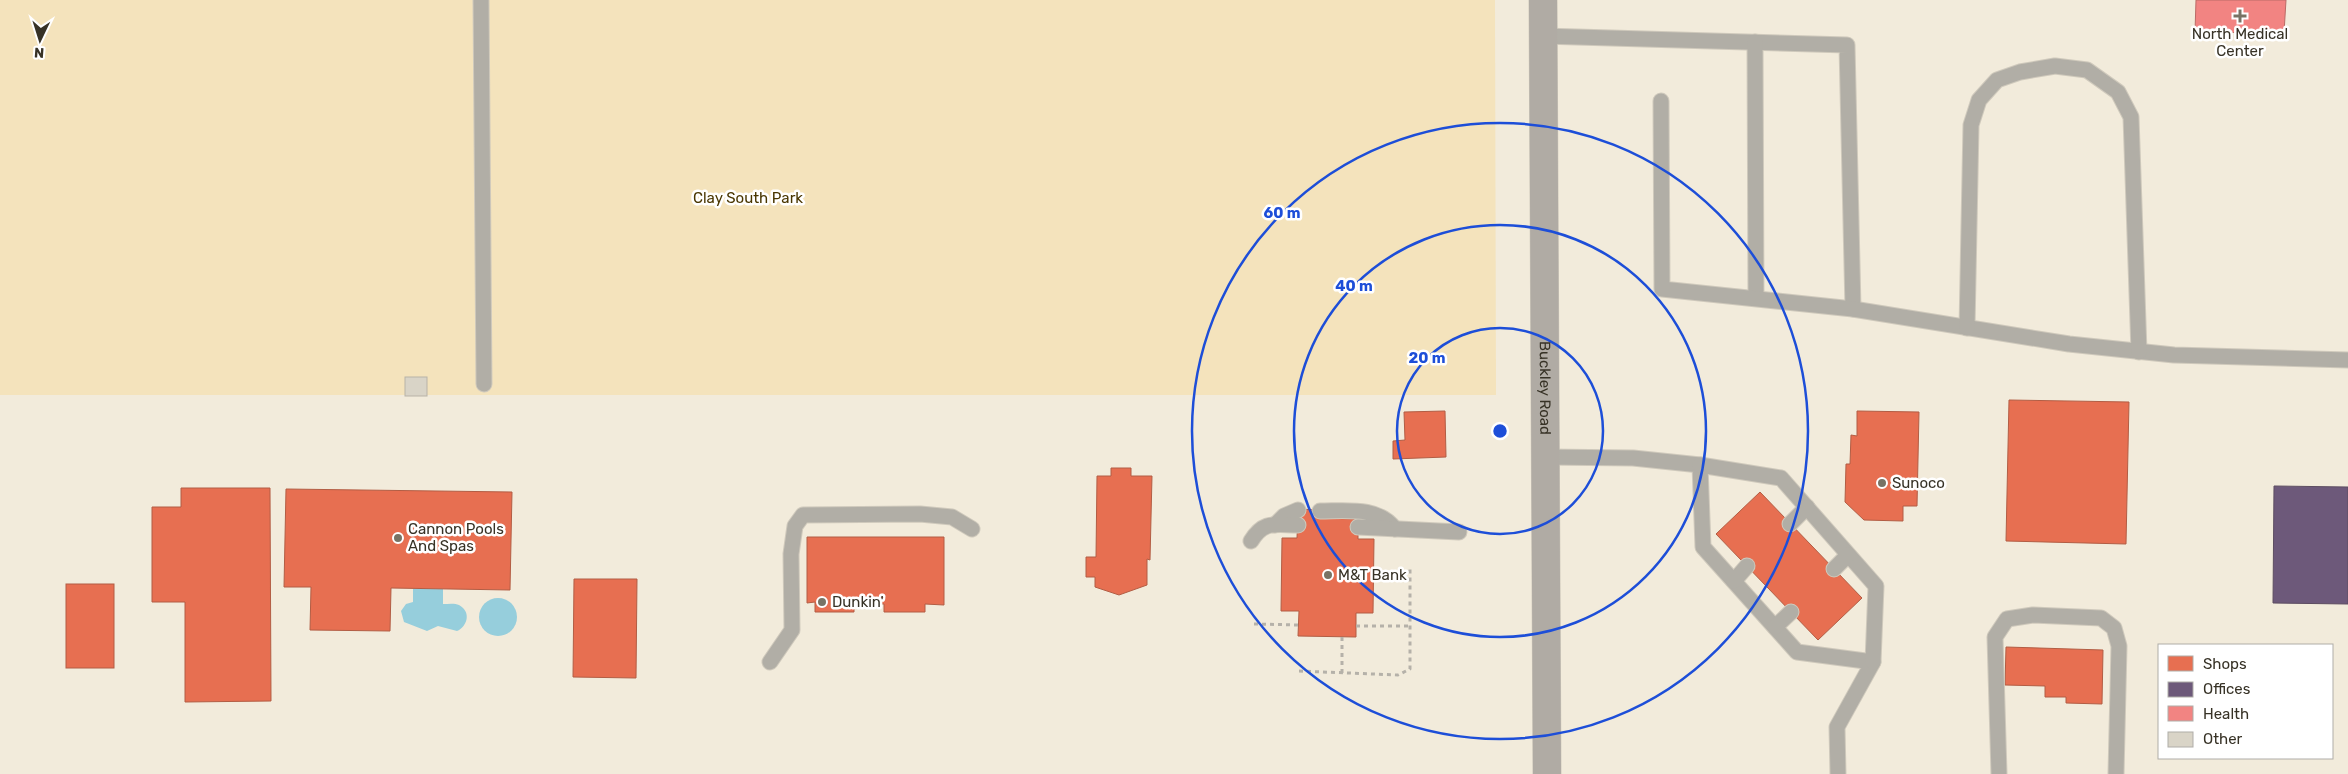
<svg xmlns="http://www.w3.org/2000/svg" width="2348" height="774" font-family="Rubik,sans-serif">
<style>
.green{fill:#f4e3bc}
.water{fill:#96cedc}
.shops{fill:#e76f51;stroke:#b25d44}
.offices{fill:#6d597a;stroke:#5d4d61}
.health{fill:#f28482;stroke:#ba6b66}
.building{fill:#d9d4c7;stroke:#b8b3a7}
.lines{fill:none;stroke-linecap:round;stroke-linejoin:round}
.lane-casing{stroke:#cfc9bc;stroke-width:17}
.secondary-casing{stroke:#cfc9bc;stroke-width:29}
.path{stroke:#b5b1a9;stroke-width:3;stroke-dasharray:4 4;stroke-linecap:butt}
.lane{stroke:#b1aea6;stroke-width:15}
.secondary{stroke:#b0aba4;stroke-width:28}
.ring{fill:none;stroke:#1d4ed8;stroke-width:2.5}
.poi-dot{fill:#787365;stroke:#fff;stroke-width:2}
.labels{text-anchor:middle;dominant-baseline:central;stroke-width:5;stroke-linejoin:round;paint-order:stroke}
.poi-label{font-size:15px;fill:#373226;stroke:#fff;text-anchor:start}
.park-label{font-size:15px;fill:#493600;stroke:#fff}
.street-label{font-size:15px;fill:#373226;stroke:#fff}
.centre{fill:#1d4ed8;stroke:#fff;stroke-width:2.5}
.ring-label{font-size:15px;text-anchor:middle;font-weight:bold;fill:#1d4ed8;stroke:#fff;stroke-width:5;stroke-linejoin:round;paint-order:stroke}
</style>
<rect width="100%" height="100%" fill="#f2ebdb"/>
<polygon class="green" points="0,0 1495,0 1496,395 0,395"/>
<g class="water">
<path d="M413,589H443V604C448,604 455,603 459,605C472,612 467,627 457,631L438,626L427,631L404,622L401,611L406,604L413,602Z"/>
<circle cx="498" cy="617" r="19"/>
</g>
<g class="shops">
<polygon points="2009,400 2129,402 2126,544 2006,541"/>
<polygon points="1445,411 1446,457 1393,459 1393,441 1405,440 1404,412"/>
<polygon points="1857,411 1919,412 1917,506 1903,506 1903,521 1864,520 1845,502 1846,464 1850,464 1851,435 1857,436"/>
<polygon points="1111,468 1131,468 1131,476 1152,476 1150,560 1147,559 1147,585 1119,595 1095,587 1095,577 1086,577 1086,557 1096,557 1097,476 1111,476"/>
<polygon points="181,488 270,488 271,701 185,702 185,602 152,602 152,507 181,507"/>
<polygon points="286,489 512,492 510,590 391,588 390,631 310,630 311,587 284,587"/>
<polygon points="1760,492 1862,598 1818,640 1716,534"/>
<polygon points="1298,509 1320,510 1320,518 1358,519 1358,539 1374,539 1373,613 1356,613 1356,637 1298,636 1299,611 1281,611 1282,538 1297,538"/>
<polygon points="807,537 944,537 944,605 925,604 925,612 884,612 884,604 854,604 854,612 815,612 815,602 807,603"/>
<polygon points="574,579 637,579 636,678 573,677"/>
<rect x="66" y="584" width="48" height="84"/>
<polygon points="2006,647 2103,650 2102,704 2066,703 2066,697 2045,697 2045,686 2005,685"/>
</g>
<polygon class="offices" points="2274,486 2348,487 2348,604 2273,603"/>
<polygon class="health" points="2196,0 2286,0 2284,33 2195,32"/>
<rect class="building" x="405" y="377" width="22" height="19"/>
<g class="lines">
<g class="lane-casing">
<g id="lane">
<polyline points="481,0 484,384"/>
<polyline points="1543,36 1847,45 1853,309"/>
<polyline points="1755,42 1756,298"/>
<polyline points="1661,101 1662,289 1853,309 2069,344 2174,355 2348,360"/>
<polyline points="1967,328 1971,125 1979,100 1997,80 2020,72 2055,66 2087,70 2118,92 2131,117 2139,352"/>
<polyline points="1546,457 1633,458 1700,465 1703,547 1797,652 1873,662 1837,727 1838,774"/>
<polyline points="1700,465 1781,478 1876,586 1873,662"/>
<path d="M1320,511C1346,511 1378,506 1395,529"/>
<polyline points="1790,524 1807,507"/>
<polyline points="1275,525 1284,516 1298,510"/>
<polyline points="1358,527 1459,532"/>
<path d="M1251,541C1264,520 1275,525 1298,525"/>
<polyline points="1834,569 1848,555"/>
<polyline points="1734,581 1747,566"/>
<polyline points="1775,627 1791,612"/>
<polyline points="770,662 792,630 791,554 795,526 803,515 920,514 952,517 972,529"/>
<polyline points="1999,774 1995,637 2007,619 2033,615 2101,618 2114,628 2119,646 2116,774"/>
</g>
</g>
<g class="secondary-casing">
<g id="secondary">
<path id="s1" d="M1543,0L1547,774"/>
</g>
</g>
<g class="path">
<polyline points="1254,624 1299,625"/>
<polyline points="1356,626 1410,626"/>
<polyline points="1299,671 1398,675 1410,669 1410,567"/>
<polyline points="1342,673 1342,637"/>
</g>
<use href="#lane" class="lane"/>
<use href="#secondary" class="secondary"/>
</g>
<g class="ring">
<circle cx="1500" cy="431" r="103"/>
<circle cx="1500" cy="431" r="206"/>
<circle cx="1500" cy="431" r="308"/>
</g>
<g class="poi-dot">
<path d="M2237.5 8.5h5v5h5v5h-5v5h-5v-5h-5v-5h5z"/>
<circle cx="1882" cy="483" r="5"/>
<circle cx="398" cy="538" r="5"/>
<circle cx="1328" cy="575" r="5"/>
<circle cx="822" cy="602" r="5"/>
</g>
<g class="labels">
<g class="poi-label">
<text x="2240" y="34" text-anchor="middle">North Medical<tspan x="2240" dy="17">Center</tspan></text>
<text x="1892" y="483">Sunoco</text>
<text x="408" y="529">Cannon Pools<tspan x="408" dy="17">And Spas</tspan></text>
<text x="1338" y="575">M&amp;T Bank</text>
<text x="832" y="602">Dunkin'</text>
</g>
<g class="park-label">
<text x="748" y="198">Clay South Park</text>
</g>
<g class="street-label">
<text stroke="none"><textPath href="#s1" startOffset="388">Buckley Road</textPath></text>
</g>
</g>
<circle cx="1500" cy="431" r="8" class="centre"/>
<g class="ring-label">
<text x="1282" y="218">60 m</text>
<text x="1354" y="291">40 m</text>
<text x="1427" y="363">20 m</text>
</g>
<rect x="2158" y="644" width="175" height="115" fill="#ffffff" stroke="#afada8"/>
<rect x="2168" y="656" width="25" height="15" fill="#e76f51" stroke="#afada8"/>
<text x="2203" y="669" font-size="15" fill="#373226">Shops</text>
<rect x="2168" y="682" width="25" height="15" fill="#6d597a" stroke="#afada8"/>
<text x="2203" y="694" font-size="15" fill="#373226">Offices</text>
<rect x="2168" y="706" width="25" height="15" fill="#f28482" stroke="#afada8"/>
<text x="2203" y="719" font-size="15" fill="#373226">Health</text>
<rect x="2168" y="732" width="25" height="15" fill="#d9d4c7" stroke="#afada8"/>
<text x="2203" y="744" font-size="15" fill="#373226">Other</text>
<g transform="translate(40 40) rotate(184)" stroke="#ffffff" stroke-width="4" paint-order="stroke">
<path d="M0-4L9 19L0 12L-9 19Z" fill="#373226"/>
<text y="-8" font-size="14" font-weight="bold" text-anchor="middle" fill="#373226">N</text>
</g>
</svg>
